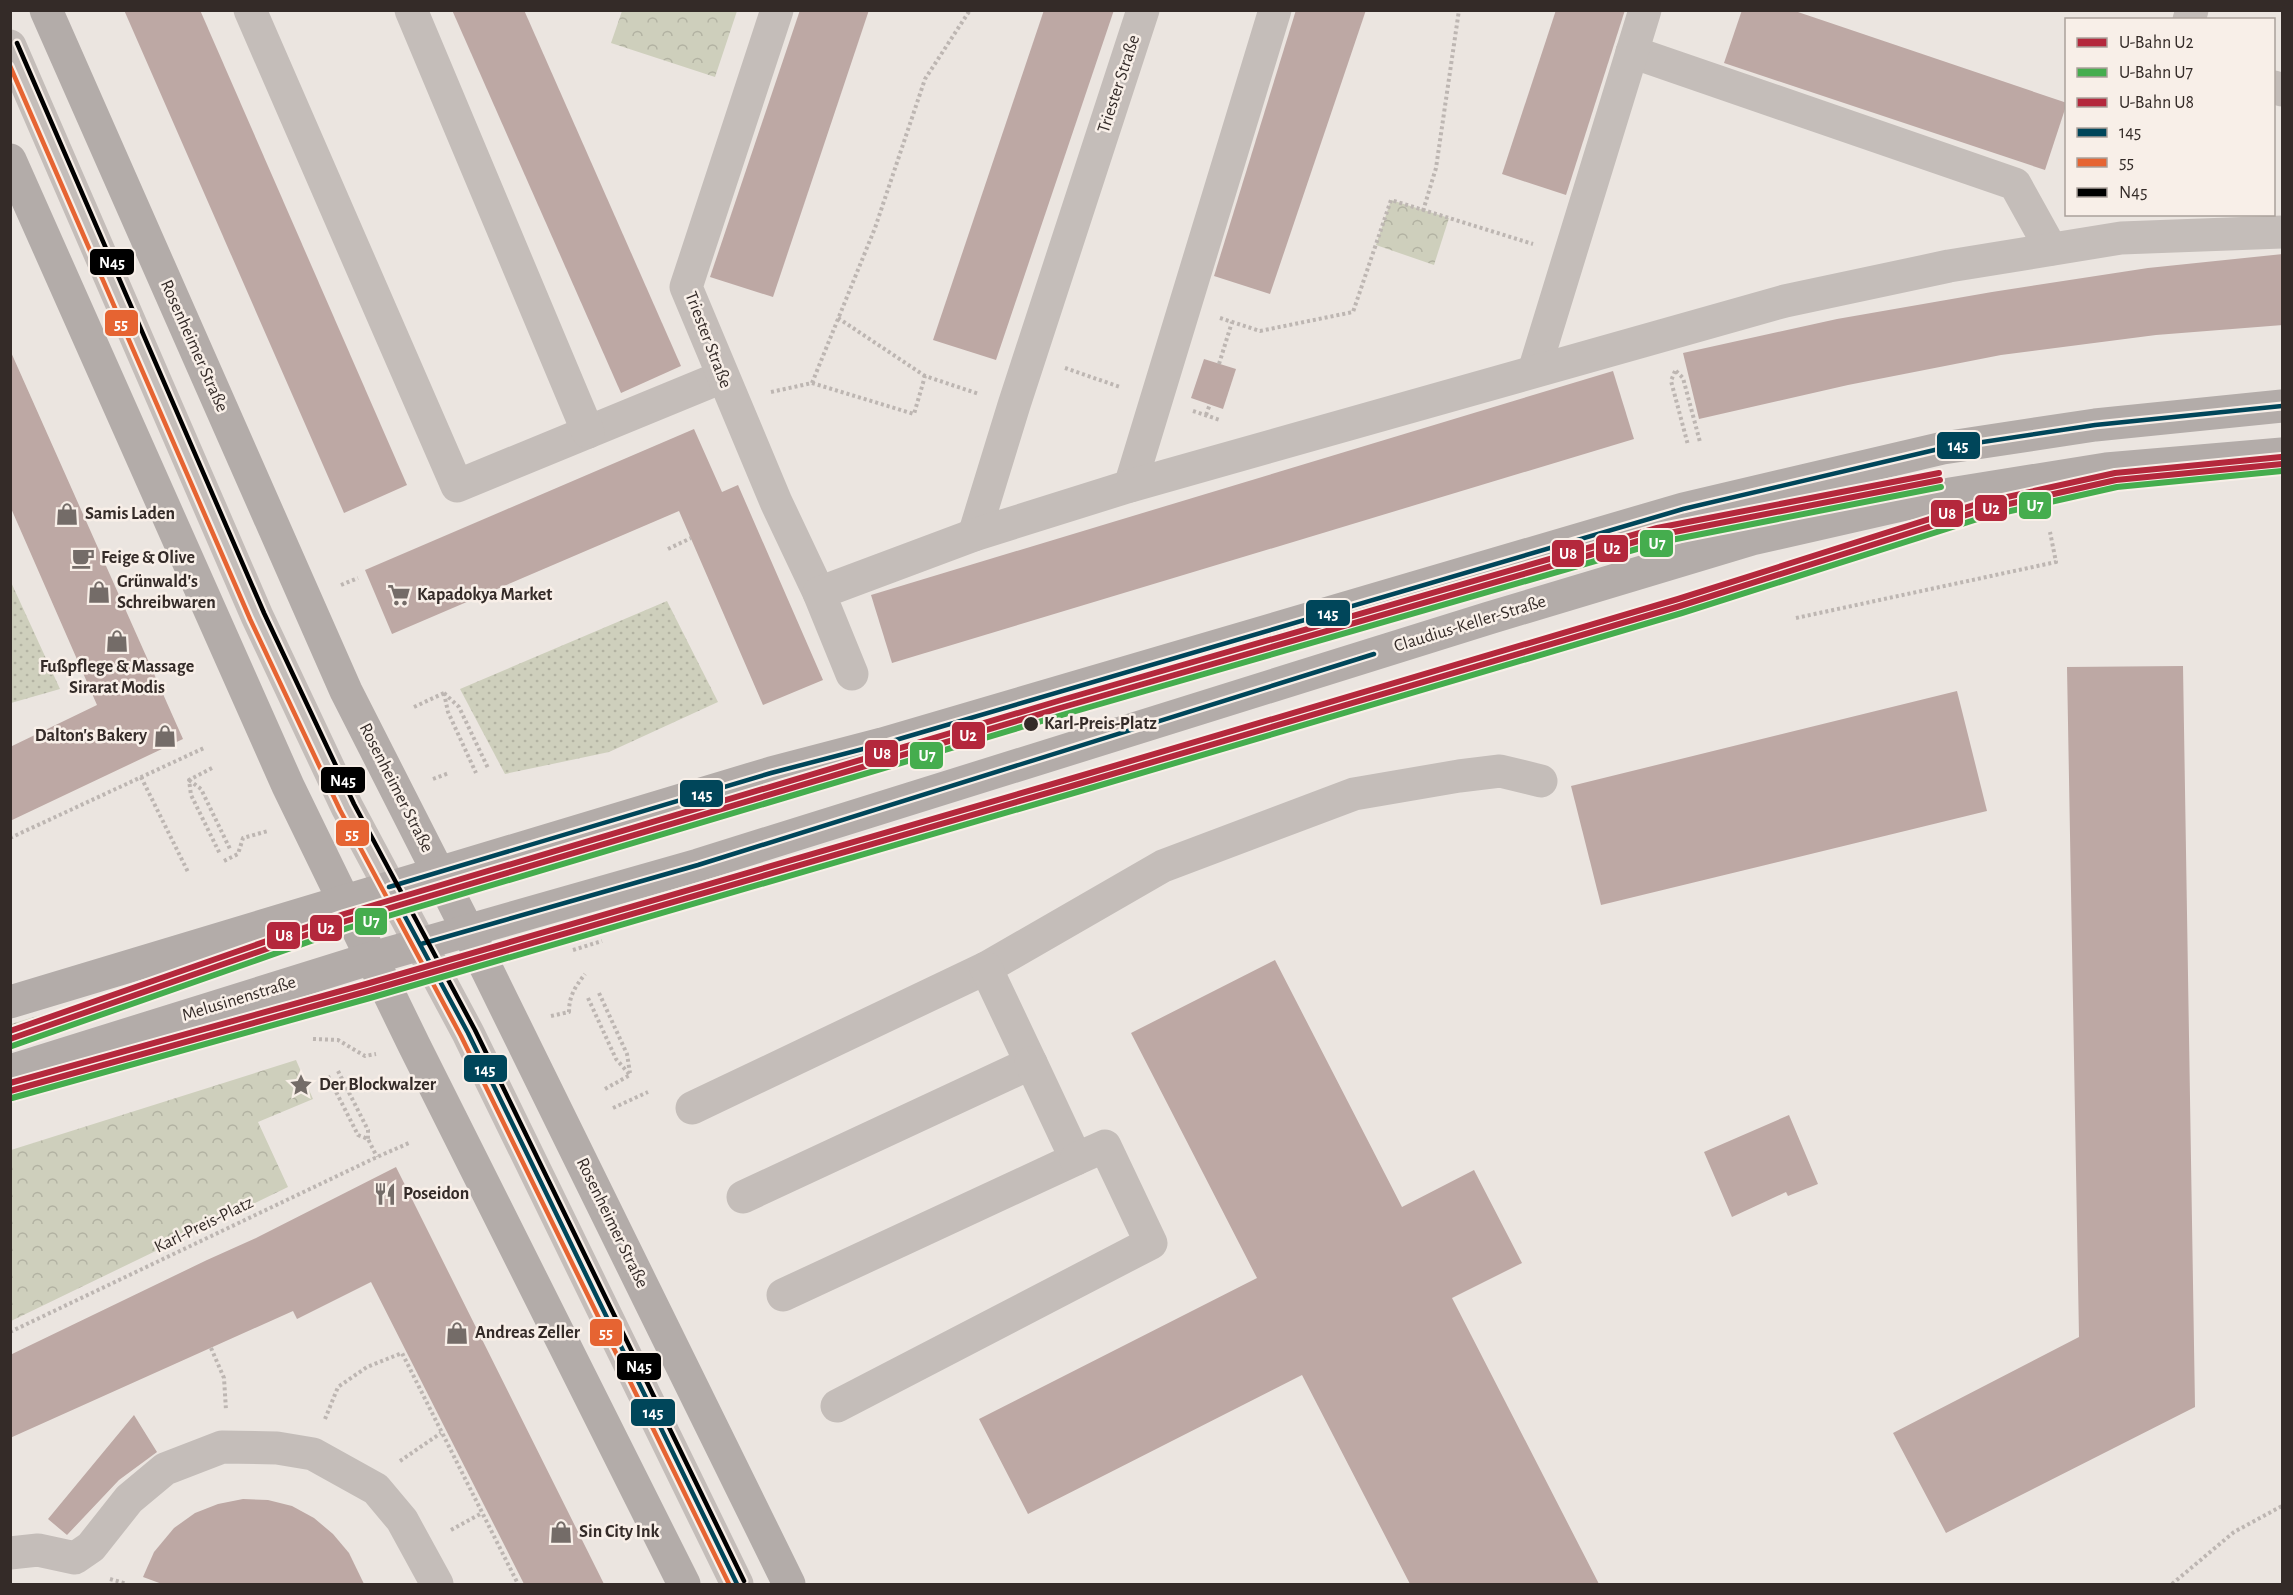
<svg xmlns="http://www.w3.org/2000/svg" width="2293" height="1595" font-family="'Alegreya Sans',sans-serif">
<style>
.grass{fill:url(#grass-dots)}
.park{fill:url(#park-crowns)}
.building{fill:#bda8a4}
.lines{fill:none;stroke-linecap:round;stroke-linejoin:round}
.path{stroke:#bdb6b2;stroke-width:4;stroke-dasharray:3 3;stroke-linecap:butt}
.minor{stroke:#c4bdb9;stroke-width:33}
.major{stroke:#b3aca9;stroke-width:33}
.bus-1-casing{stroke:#f8efe8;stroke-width:9}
.bus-2-casing{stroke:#f8efe8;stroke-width:9}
.bus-3-casing{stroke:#f8efe8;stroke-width:9}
.bus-1{stroke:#00465a;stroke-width:4.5}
.bus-2{stroke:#e66432;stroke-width:4.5}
.bus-3{stroke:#000;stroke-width:4.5}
.metro-1-casing{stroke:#f8efe8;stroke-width:10}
.metro-2-casing{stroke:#f8efe8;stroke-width:10}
.metro-3-casing{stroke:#f8efe8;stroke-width:10}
.metro-1{stroke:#b4283c;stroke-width:6}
.metro-2{stroke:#45ad4e;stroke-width:6}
.metro-3{stroke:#b4283c;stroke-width:6}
.stop-dot{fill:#342b28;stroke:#f8efe8;stroke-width:2}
.labels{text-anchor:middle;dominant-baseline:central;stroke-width:5;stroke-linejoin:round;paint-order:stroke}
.street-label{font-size:18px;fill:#342b28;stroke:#f8efe8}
.poi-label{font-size:18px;font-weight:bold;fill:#342b28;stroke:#f8efe8;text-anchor:start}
.stop-label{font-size:18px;font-weight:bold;fill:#342b28;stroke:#f8efe8;text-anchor:start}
.line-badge{stroke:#f8efe8;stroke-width:2}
.badge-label{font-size:16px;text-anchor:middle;font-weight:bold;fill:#fff}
</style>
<defs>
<pattern id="grass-dots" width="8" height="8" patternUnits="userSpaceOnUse" patternTransform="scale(1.5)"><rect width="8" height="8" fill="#cecfbc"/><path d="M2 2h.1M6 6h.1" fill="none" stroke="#b2b2a2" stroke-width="1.8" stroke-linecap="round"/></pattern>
<pattern id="park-crowns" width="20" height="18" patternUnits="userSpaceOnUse" patternTransform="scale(1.5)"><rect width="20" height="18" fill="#cecfbc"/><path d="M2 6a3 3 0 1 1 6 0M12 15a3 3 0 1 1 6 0" fill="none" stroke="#b2b2a2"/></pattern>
</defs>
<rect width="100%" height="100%" fill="#ebe5e0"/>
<g class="grass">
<polygon points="10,580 60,689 11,703 10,703"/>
<polygon points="667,601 718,702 609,752 505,774 460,689"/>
<polygon points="232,957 236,967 11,1035 11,1024"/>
</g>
<g class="park">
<polygon points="622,11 622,10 737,11 715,77 611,43"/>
<polygon points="1391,200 1449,218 1434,265 1376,245"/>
<polygon points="296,1060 313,1099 258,1122 288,1187 11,1321 11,1150"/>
</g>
<g class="building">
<polygon points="124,10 200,10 407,485 344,513"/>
<polygon points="452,10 524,10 681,366 621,393"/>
<polygon points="800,10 869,10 773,297 710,277"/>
<polygon points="1044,10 1114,10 996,360 933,340"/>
<polygon points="1296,10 1366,10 1270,294 1214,276"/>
<polygon points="1556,10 1625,10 1566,195 1502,174"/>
<polygon points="1742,10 1792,10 2067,103 2045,170 1724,63"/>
<polygon points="2283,254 2283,325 2156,335 2001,355 1848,385 1699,419 1683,353 1837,319 1992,292 2148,268"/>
<polygon points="10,350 183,739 10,821 10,747 97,705 10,506"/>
<polygon points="1204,359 1236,369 1223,409 1191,398"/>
<polygon points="1613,371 1634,439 892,663 871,595"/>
<polygon points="694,429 722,492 738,485 823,680 763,705 679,511 392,634 365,570"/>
<polygon points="2183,666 2195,1407 1946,1533 1893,1433 2079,1337 2067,667"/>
<polygon points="1957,691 1987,811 1601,905 1571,786"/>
<polygon points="1275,960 1402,1207 1474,1170 1522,1263 1452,1298 1599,1584 1410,1584 1302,1375 1028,1514 979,1419 1257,1278 1131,1033"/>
<polygon points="1789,1115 1818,1184 1788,1196 1786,1192 1732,1217 1704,1152"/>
<polygon points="396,1167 604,1584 524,1584 371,1282 297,1319 293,1311 10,1438 10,1355 207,1260 256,1238"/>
<polygon points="134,1415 157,1452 119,1480 67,1535 48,1519"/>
<polygon points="243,1499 268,1500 292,1506 314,1518 333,1534 349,1553 364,1584 162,1584 143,1577 154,1552 174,1528 195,1513 218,1504"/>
</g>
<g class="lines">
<g class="path">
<polyline points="1423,211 1436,168 1459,10"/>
<polyline points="838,318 925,376"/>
<polyline points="1220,318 1260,331 1353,312 1391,200 1533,244"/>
<polyline points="1219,364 1232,322"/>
<polyline points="1065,368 1120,387"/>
<polyline points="1675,371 1671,381 1688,445"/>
<polyline points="1676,371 1683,378 1700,442"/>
<polyline points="812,383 875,228 925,79 970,10"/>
<polyline points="771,392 812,383 914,414 925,376 979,394"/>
<polyline points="1193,411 1220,420"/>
<polyline points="1206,415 1210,404"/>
<polyline points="668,549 691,538"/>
<polyline points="341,585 358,578"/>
<polyline points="1796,618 2056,562 2050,532"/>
<polyline points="444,693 459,707 488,768"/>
<polyline points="444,693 448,712 476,773"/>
<polyline points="414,707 444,693"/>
<polyline points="212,768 189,780 191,795 220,854"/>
<polyline points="141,777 188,872"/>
<polyline points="433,779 449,773"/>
<polyline points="189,780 201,789 230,849"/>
<polyline points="10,838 204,748"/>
<polyline points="224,861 238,854 243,838 268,831"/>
<polyline points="573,950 602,941"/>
<polyline points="599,993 627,1054 630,1073"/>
<polyline points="588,998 616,1059 630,1075"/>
<path d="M551,1016L569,1012C569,996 575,987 585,974"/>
<polyline points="313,1039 338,1040 365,1056 376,1054"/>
<polyline points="338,1071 368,1130 368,1139"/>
<polyline points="328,1076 358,1135 368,1139 377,1157"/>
<polyline points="605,1089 630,1075"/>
<polyline points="613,1108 648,1092"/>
<polyline points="10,1332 377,1157 409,1143"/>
<polyline points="211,1348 224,1378 226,1410"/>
<polyline points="325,1419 338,1387 367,1367 402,1353 518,1584"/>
<polyline points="400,1461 441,1433"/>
<polyline points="451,1530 482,1513"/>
<polyline points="110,1579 127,1584"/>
<polyline points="2172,1584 2234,1532 2282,1506"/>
</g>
<g class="minor">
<polyline points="250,10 457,486 722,377"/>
<polyline points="411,10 588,432"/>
<polyline points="777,10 686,287 776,502 819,593"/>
<polyline points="2189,20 2192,10"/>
<polyline points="10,46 257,616 347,807 468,1033 737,1584"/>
<polyline points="1632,52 2015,184 2051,249"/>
<polyline points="2274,87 2282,90"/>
<polyline points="1534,371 1645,10"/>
<polyline points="1130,486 1275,10"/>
<polyline points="974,535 1014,405 1143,10"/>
<polyline points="852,674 819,593 974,535 1130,486 1785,301 1949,266 2121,238 2282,232"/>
<polyline points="692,1108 986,968 1163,866 1354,794 1459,776 1500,771 1541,781"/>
<polyline points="743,1197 1031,1063 986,968"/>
<polyline points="783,1295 1076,1159 1031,1063"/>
<polyline points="837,1406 1151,1243 1105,1146 1076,1159"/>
<polyline points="10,1553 38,1550 75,1558 91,1547 129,1499 165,1469 222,1447 277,1448 313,1454 376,1489 402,1520 437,1584"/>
</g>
<g class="major">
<polyline points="46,10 346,691 468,931 789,1584"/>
<polyline points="10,160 288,786 414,1045 684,1584"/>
<polyline points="10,1002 771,773 882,744 1683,509 1943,448 2095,425 2282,406"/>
<polyline points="10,1071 372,958 698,865 1489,618 1752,539 1950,494 2106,469 2282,454"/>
</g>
<g class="bus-1-casing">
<g id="bus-1">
<polyline points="389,887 771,773 882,744 1683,509 1943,448 2095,425 2282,406"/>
<polyline points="396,900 468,1033 737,1584"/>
<polyline points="421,944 698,865 1374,654"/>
</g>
</g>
<g class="bus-2-casing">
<polyline id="bus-2" points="10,66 250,619 340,810 461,1036 729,1584"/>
</g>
<g class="bus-3-casing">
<polyline id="bus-3" points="17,43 264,613 354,804 475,1030 744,1581"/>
</g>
<use href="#bus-1" class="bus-1"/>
<use href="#bus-2" class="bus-2"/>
<use href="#bus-3" class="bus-3"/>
<g class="metro-1-casing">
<g id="metro-1">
<polyline points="10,1039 346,921 1060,708 1659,535 1940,480"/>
<polyline points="10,1091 368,991 1082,783 1680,606 1982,510 2116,480 2282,464"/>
</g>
</g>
<g class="metro-2-casing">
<g id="metro-2">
<polyline points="12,1046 348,928 1062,715 1661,542 1941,487"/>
<polyline points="12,1098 370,998 1084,790 1682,613 1984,517 2117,487 2282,471"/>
</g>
</g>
<g class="metro-3-casing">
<g id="metro-3">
<polyline points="10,1031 344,914 1058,701 1657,528 1939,473"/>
<polyline points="10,1083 366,984 1080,776 1678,599 1980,503 2115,473 2281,457"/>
</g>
</g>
<use href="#metro-1" class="metro-1"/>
<use href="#metro-2" class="metro-2"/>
<use href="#metro-3" class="metro-3"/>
</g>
<defs>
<g id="shop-bare" transform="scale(1.8)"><path d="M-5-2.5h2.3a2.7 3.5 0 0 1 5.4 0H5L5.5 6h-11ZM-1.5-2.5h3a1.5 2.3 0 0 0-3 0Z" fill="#746c68" stroke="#f8efe8" stroke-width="2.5" paint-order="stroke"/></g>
<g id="cafe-bare" transform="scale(1.8)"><path d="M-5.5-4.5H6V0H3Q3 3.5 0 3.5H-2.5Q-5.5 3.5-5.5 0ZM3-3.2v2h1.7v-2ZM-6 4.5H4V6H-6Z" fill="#746c68" stroke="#f8efe8" stroke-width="2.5" paint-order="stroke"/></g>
<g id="supermarket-bare" transform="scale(1.8)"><path d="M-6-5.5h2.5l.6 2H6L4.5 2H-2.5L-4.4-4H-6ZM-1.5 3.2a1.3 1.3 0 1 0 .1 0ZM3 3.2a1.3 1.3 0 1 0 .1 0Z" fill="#746c68" stroke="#f8efe8" stroke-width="2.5" paint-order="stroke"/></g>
<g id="sight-bare" transform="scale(1.8)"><path d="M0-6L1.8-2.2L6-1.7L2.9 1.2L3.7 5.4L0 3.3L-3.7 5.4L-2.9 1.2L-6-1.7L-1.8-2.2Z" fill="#746c68" stroke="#f8efe8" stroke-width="2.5" paint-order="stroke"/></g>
<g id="restaurant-bare" transform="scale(1.8)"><path d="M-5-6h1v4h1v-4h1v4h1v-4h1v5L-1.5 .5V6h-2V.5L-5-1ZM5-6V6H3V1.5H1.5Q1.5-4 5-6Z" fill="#746c68" stroke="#f8efe8" stroke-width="2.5" paint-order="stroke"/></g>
</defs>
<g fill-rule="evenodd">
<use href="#shop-bare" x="67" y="514"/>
<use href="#cafe-bare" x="83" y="558"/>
<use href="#shop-bare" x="99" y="592"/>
<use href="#supermarket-bare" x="399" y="595"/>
<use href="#shop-bare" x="117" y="641"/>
<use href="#shop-bare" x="165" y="736"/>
<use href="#sight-bare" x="301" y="1085"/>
<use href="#restaurant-bare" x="385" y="1194"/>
<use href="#shop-bare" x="457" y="1333"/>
<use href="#shop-bare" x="561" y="1532"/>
</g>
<circle class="stop-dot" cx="1031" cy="724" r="8"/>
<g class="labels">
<g class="street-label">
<text transform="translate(1119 84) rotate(-72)">Triester Straße</text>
<text transform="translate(708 340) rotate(69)">Triester Straße</text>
<text transform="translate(194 346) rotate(66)">Rosenheimer Straße</text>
<text transform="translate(1470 624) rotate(-17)">Claudius-Keller-Straße</text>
<text transform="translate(396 788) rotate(63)">Rosenheimer Straße</text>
<text transform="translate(239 999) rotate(-17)">Melusinenstraße</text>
<text transform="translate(612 1223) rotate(64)">Rosenheimer Straße</text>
<text transform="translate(204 1225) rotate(-26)">Karl-Preis-Platz</text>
</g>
<g class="poi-label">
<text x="85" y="514">Samis Laden</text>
<text x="101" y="558">Feige &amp; Olive</text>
<text x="117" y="582">Grünwald's<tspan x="117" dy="21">Schreibwaren</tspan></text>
<text x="417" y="595">Kapadokya Market</text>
<text x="117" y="667" text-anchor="middle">Fußpflege &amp; Massage<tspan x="117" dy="21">Sirarat Modis</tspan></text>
<text x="147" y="736" text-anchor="end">Dalton's Bakery</text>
<text x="319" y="1085">Der Blockwalzer</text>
<text x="403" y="1194">Poseidon</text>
<text x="475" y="1333">Andreas Zeller</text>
<text x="579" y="1532">Sin City Ink</text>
</g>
<g class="stop-label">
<text x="1044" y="724">Karl-Preis-Platz</text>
</g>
</g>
<g class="line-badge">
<rect x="89" y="248" width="46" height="28" rx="6" fill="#000"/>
<rect x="104" y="309" width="35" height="28" rx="6" fill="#e66432"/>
<rect x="1936" y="431" width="45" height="29" rx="6" fill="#00465a"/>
<rect x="2018" y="491" width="34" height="29" rx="6" fill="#45ad4e"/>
<rect x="1974" y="494" width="34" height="28" rx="6" fill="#b4283c"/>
<rect x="1930" y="499" width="34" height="29" rx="6" fill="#b4283c"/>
<rect x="1639" y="529" width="35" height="29" rx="6" fill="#45ad4e"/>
<rect x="1595" y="534" width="34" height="29" rx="6" fill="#b4283c"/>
<rect x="1551" y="539" width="34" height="29" rx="6" fill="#b4283c"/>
<rect x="1305" y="599" width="46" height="28" rx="6" fill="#00465a"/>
<rect x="951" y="721" width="35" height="29" rx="6" fill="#b4283c"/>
<rect x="864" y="739" width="35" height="29" rx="6" fill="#b4283c"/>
<rect x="909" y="741" width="35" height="29" rx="6" fill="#45ad4e"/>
<rect x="320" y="766" width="46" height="28" rx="6" fill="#000"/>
<rect x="679" y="779" width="45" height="29" rx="6" fill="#00465a"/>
<rect x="335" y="819" width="35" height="28" rx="6" fill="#e66432"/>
<rect x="354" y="907" width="34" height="29" rx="6" fill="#45ad4e"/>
<rect x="309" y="914" width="34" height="28" rx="6" fill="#b4283c"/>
<rect x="266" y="921" width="35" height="29" rx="6" fill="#b4283c"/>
<rect x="463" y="1054" width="45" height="29" rx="6" fill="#00465a"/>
<rect x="589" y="1318" width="34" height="29" rx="6" fill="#e66432"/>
<rect x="616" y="1352" width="46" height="29" rx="6" fill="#000"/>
<rect x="630" y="1398" width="46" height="29" rx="6" fill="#00465a"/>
</g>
<g class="badge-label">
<text x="112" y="268">N45</text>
<text x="121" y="329">55</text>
<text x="1958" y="451">145</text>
<text x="2035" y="511">U7</text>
<text x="1991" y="514">U2</text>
<text x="1947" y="519">U8</text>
<text x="1657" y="549">U7</text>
<text x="1612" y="554">U2</text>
<text x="1568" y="559">U8</text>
<text x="1328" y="619">145</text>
<text x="968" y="741">U2</text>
<text x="882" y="759">U8</text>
<text x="927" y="761">U7</text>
<text x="343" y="786">N45</text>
<text x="702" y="800">145</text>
<text x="352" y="839">55</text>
<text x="371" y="927">U7</text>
<text x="326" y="934">U2</text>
<text x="284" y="941">U8</text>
<text x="485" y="1075">145</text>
<text x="606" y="1338">55</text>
<text x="639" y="1372">N45</text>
<text x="653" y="1418">145</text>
</g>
<rect width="2293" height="1595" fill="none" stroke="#342b28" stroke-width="24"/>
<rect x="2065" y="18" width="210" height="198" fill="#f8efe8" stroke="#aaa19b" stroke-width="1.5"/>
<rect x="2077" y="38" width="30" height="9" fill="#b4283c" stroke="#aaa19b" stroke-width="1.5"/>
<text x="2119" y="48" font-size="18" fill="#342b28">U-Bahn U2</text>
<rect x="2077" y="68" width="30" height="9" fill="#45ad4e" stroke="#aaa19b" stroke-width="1.5"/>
<text x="2119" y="78" font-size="18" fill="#342b28">U-Bahn U7</text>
<rect x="2077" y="98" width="30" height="9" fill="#b4283c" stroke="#aaa19b" stroke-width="1.5"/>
<text x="2119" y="108" font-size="18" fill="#342b28">U-Bahn U8</text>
<rect x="2077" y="128" width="30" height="9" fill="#00465a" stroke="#aaa19b" stroke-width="1.5"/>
<text x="2119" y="138" font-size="18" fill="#342b28">145</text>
<rect x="2077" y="158" width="30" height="9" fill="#e66432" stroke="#aaa19b" stroke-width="1.5"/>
<text x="2119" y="168" font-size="18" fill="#342b28">55</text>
<rect x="2077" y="188" width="30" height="9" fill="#000000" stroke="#aaa19b" stroke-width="1.5"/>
<text x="2119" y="198" font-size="18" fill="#342b28">N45</text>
</svg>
